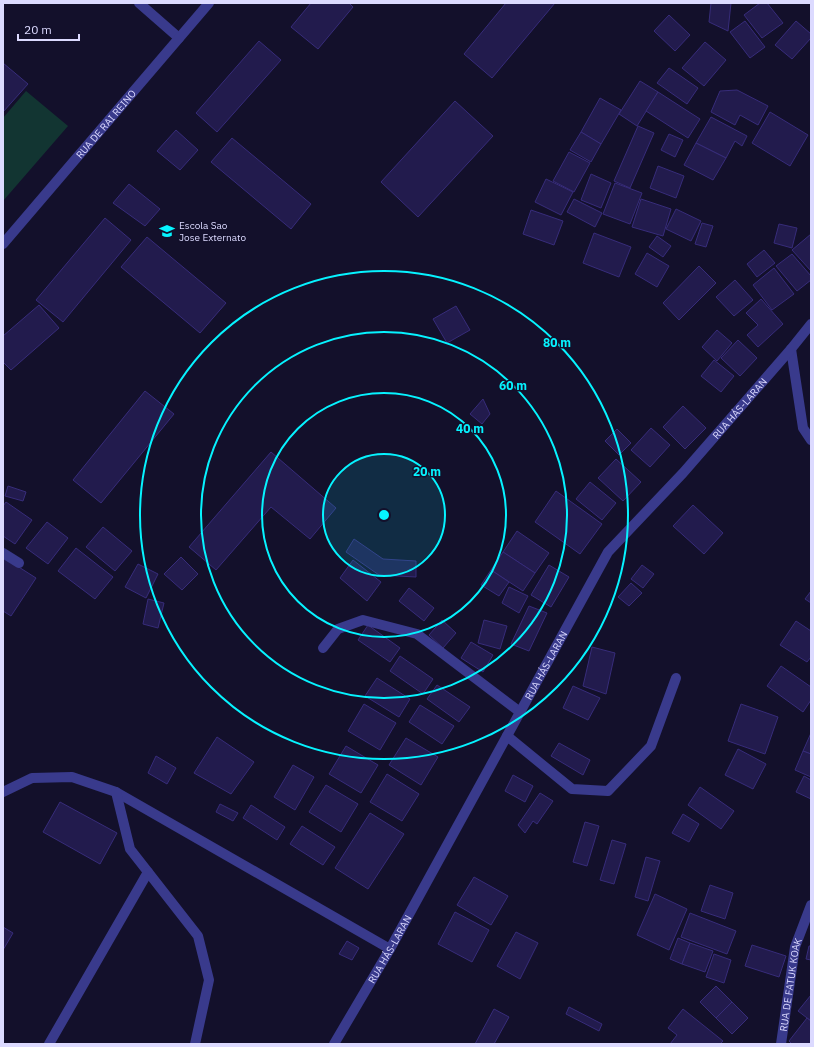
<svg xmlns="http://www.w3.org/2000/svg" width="814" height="1047" font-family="'IBM Plex Sans',sans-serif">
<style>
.green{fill:#123532}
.building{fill:#221b4d;stroke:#372c7a}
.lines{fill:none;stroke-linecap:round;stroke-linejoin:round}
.minor{stroke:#393a8c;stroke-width:10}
.ring{fill:none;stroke:#06f3ff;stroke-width:2}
.labels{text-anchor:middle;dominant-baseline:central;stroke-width:3;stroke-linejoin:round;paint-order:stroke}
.street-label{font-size:10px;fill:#dcdaff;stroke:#13102b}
.poi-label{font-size:10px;fill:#dcdaff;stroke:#13102b;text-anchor:start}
.centre{fill:#06f3ff;stroke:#13102b;stroke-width:2}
.ring-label{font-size:12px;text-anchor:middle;font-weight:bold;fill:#06f3ff;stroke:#13102b;stroke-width:3;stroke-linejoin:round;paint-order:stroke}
</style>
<rect width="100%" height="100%" fill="#13102b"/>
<polygon class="green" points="26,91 68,126 3,201 3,118"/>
<g class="building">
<polygon points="311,3 349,3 353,7 318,49 291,27"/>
<polygon points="506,3 555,3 492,78 464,54"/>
<polygon points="711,3 731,3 728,31 709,22"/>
<polygon points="760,3 767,3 783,23 762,38 744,15"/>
<polygon points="669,15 690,35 675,51 654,31"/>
<polygon points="745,21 765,47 750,58 730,32"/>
<polygon points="796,21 811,34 811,38 792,59 775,45"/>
<polygon points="259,41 281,60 217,132 196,113"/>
<polygon points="705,42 726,60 704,86 682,68"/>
<polygon points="3,63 28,84 3,112"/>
<polygon points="669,68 698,88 687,104 657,83"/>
<polygon points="640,81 658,92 637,126 619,114"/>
<polygon points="737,90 768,106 758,125 740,115 735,125 711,112 720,91"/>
<polygon points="658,92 700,119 688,138 646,111"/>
<polygon points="600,98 621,110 601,144 581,132"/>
<polygon points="455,101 493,136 418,217 381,182"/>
<polygon points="770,112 808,135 790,166 752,143"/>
<polygon points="711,117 747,136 742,146 735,141 726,158 696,143"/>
<polygon points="638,126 654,133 630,188 614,181"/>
<polygon points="176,130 198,150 180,170 157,151"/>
<polygon points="581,132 601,144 591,162 570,150"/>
<polygon points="669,134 683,140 675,157 661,150"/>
<polygon points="232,138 311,204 291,229 211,162"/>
<polygon points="696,143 726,158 713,180 684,165"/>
<polygon points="569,152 590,163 574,192 553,181"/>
<polygon points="658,166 684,176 676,198 650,188"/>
<polygon points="591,174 611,183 601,208 581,200"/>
<polygon points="546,179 573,192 561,215 535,202"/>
<polygon points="615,183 642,193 630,224 603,214"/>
<polygon points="129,184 160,209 145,226 113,203"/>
<polygon points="574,199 602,213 595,227 567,212"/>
<polygon points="641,199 671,209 663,236 632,227"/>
<polygon points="676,209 701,221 691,241 666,229"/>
<polygon points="531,210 563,221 554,245 523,234"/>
<polygon points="105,218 131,240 63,322 36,300"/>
<polygon points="702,223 713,226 706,247 695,244"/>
<polygon points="779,224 797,228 792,248 774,243"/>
<polygon points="594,233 631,247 619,277 583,263"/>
<polygon points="811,234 811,271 792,250"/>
<polygon points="657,236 671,246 663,257 649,247"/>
<polygon points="147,237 226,303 200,333 121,267"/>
<polygon points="764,250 775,263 757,277 747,264"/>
<polygon points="647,253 669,266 657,287 635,274"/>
<polygon points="792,254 811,276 811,280 797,291 776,266"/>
<polygon points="699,266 716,283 679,320 663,303"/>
<polygon points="774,268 794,294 772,310 753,285"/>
<polygon points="735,280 753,300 734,316 716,297"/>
<polygon points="761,299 783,324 758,347 747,335 758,325 746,313"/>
<polygon points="39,305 59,328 11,370 3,362 3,336"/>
<polygon points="456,306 470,330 447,343 433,319"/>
<polygon points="717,330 732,343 717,361 702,347"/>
<polygon points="738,340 757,358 740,376 721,358"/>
<polygon points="714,360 734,376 721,392 701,376"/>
<polygon points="145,391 174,414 101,503 73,480"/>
<polygon points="483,399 490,414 482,424 470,414"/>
<polygon points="683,406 706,428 685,449 663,427"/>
<polygon points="651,428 670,445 650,467 631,450"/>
<polygon points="617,429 631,443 619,455 605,441"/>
<polygon points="271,452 336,508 310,539 271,507 216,570 189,547"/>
<polygon points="616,459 641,482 623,501 598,478"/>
<polygon points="590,482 616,503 602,520 576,499"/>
<polygon points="8,486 26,492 23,501 5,496"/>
<polygon points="556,491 602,524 580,554 535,522"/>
<polygon points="6,502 32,520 15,544 3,536 3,506"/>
<polygon points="693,505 723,533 704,554 673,526"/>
<polygon points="47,522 68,538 48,564 26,548"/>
<polygon points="103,527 132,551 115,571 86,547"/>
<polygon points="517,531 549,553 535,573 503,552"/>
<polygon points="354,539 383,559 416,561 416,577 379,575 346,552"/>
<polygon points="76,548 113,577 95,599 58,571"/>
<polygon points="503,552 535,573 523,591 491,570"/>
<polygon points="3,557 36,578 11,616 3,611"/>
<polygon points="181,557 198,574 182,590 164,574"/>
<polygon points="353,560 381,582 367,601 340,578"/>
<polygon points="138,564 158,574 146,598 125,587"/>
<polygon points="549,565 569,577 551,607 531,595"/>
<polygon points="642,565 654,574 643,588 631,579"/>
<polygon points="491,570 509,582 499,596 481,585"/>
<polygon points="631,583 642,593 629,606 618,597"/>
<polygon points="509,587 528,596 519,613 502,603"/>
<polygon points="409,588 434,608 424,621 399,601"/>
<polygon points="811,591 811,603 805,599"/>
<polygon points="148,599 164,603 158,628 143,624"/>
<polygon points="529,606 547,613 529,651 511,644"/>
<polygon points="442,620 456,633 443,648 429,635"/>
<polygon points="484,620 507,626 500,649 478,643"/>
<polygon points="796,621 811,631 811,657 807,662 780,645"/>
<polygon points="368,625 400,648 390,662 358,640"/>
<polygon points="471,642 493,655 483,672 461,658"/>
<polygon points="592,647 615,653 606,694 583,686"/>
<polygon points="400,656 433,679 423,694 390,671"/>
<polygon points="781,666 811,687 811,700 803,712 767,686"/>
<polygon points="377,678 410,699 399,717 365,696"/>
<polygon points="437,685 470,707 459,722 427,699"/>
<polygon points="573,686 600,698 588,720 563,708"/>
<polygon points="364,704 396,723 380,750 348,731"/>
<polygon points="741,704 778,717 765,754 728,741"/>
<polygon points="420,705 454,726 442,744 409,722"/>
<polygon points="811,733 811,754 803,751"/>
<polygon points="217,737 254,762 231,794 194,773"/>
<polygon points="406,738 438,757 421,785 389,765"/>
<polygon points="559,743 590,760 583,775 551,756"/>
<polygon points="346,746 378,765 361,793 329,774"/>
<polygon points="738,749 766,764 753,789 725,775"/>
<polygon points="803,751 811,754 811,777 795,770"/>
<polygon points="156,756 176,768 167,784 148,773"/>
<polygon points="293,765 314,777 295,810 274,797"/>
<polygon points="387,774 419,794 402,821 370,802"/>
<polygon points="513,775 533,786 525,802 505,791"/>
<polygon points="804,776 811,780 811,799 796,792"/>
<polygon points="326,785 358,804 341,832 309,812"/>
<polygon points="700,787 734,811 721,829 688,805"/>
<polygon points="540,793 553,801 537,824 533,821 525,833 518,825"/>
<polygon points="60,802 117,833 100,864 43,832"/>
<polygon points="220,804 238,813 233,821 216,812"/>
<polygon points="251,805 285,827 277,840 243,818"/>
<polygon points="370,813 404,834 368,889 335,868"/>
<polygon points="683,814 699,824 689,842 672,833"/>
<polygon points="585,822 599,826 587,866 573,862"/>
<polygon points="302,826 335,847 323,865 290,844"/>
<polygon points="612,840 626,844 614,884 600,880"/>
<polygon points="646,857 660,861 648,901 635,897"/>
<polygon points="474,877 508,896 491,925 457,905"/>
<polygon points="710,885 733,893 725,919 701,911"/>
<polygon points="655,894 687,909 669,950 637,935"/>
<polygon points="455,912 489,930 472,962 438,944"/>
<polygon points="690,913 736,931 727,954 681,937"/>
<polygon points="3,927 13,933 3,950"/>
<polygon points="516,932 538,943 520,979 497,966"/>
<polygon points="678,938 690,943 682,964 670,959"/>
<polygon points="347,941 359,948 352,960 339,954"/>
<polygon points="690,943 713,951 705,972 682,964"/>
<polygon points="752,945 786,956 779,977 745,966"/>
<polygon points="809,946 811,946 811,960 806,959"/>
<polygon points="714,954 731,960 724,983 706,977"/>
<polygon points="716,986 732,1002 716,1018 700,1002"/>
<polygon points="811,995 811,1021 798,1011"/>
<polygon points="732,1002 748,1018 732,1034 716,1018"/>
<polygon points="569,1007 602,1024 599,1031 566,1014"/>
<polygon points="494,1009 509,1017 494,1044 475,1044"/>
<polygon points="683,1009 723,1041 720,1044 670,1044 677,1035 668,1028"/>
<polygon points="807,1018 811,1021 811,1044 792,1044 789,1041"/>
</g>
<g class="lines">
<g class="minor">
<polyline points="139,3 179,38"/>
<path id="s1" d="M3,244L209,3"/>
<polyline points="791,349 803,428 811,440"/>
<polyline points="3,553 19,563"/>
<polyline points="323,648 338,629 363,620 417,634 520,712"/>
<polyline points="507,736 572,789 608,791 651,746 676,678"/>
<polyline points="3,792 32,778 72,777 116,792 390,949"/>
<polyline points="116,792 130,849 198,936 209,980 195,1044"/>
<polyline points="49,1044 148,872"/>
<path id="s2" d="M334,1044L390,949L608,552L683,473L791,349L811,324"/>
<path id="s3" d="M781,1044L795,947L811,905"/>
</g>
</g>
<circle cx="384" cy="515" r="61" fill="#06f3ff" fill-opacity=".12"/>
<g class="ring">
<circle cx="384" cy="515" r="61"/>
<circle cx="384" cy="515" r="122"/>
<circle cx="384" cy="515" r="183"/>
<circle cx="384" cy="515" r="244"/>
</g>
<defs>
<g id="school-bare" transform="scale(1.2)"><path d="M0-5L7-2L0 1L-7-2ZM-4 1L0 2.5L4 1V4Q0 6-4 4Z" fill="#06f3ff" stroke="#13102b" stroke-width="2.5" paint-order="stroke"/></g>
</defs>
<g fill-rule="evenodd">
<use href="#school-bare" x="167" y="231"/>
</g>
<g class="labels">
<g class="street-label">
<text stroke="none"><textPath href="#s1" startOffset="158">RUA DE RAI REINO</textPath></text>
<text stroke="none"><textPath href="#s2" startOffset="758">RUA HÁS-LARAN</textPath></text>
<text stroke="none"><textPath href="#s2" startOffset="434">RUA HÁS-LARAN</textPath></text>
<text stroke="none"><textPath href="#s2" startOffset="110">RUA HÁS-LARAN</textPath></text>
<text stroke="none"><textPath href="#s3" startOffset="60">RUA DE FATUK KOAK</textPath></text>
</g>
<g class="poi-label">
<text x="179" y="225">Escola Sao<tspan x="179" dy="12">Jose Externato</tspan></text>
</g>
</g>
<circle cx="384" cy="515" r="6" class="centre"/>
<g class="ring-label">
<text x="557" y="347">80 m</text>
<text x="513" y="390">60 m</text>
<text x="470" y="433">40 m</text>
<text x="427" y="476">20 m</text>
</g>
<rect width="814" height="1047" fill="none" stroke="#dcdaff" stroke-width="8"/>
<path d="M18 34v6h61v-6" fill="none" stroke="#dcdaff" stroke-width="2"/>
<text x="24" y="34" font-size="12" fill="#dcdaff" stroke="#13102b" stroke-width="3" paint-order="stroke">20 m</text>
</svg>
